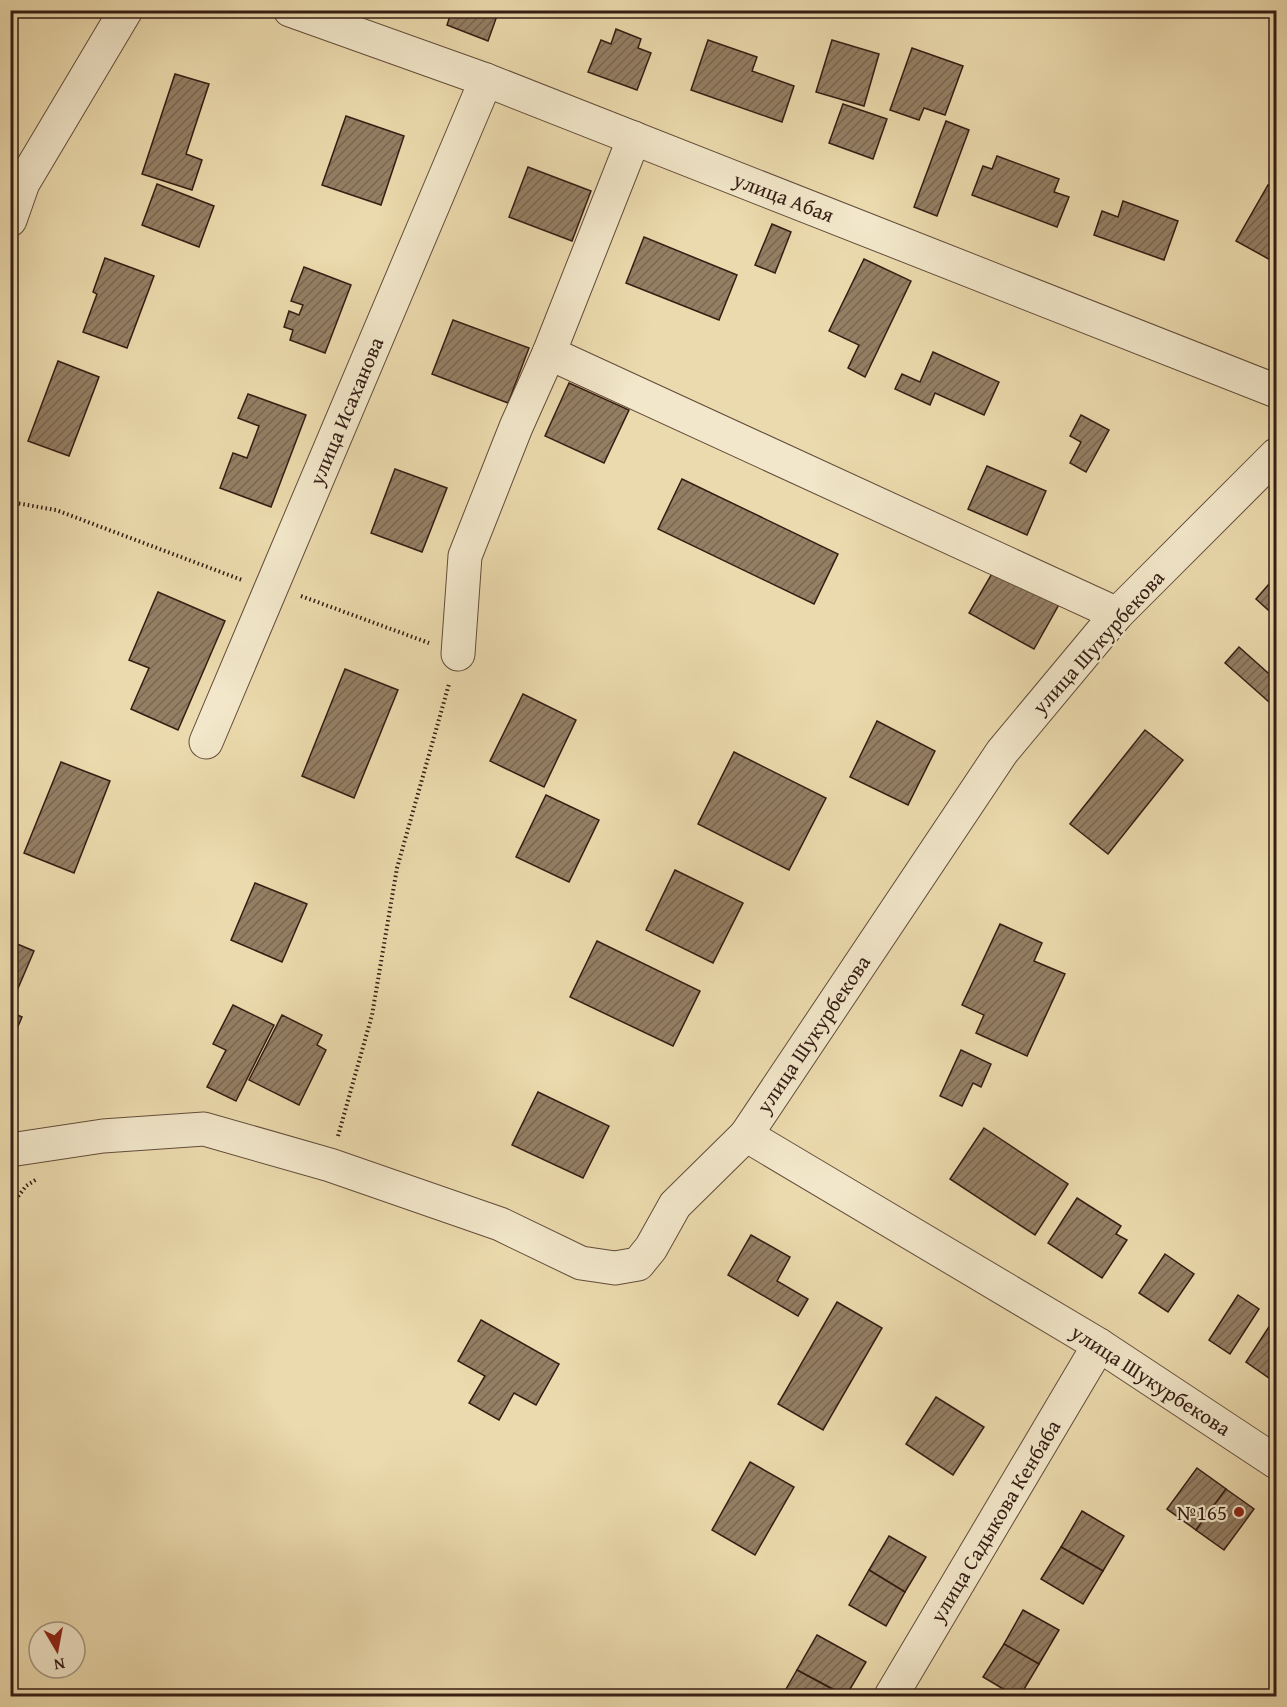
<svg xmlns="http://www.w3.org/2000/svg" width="1287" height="1707" font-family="'Gentium Book Plus',serif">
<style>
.building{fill:url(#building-hatch);stroke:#351d14;stroke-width:1.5}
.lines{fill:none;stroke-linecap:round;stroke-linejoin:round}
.minor-casing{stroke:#624c3a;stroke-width:35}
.path{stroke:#351d14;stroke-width:4;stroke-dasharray:1.5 3;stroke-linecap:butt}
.minor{stroke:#f2e7ca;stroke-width:33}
.poi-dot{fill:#8f2418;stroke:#f2e7ca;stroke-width:2}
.labels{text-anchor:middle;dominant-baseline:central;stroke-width:4.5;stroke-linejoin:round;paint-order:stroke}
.street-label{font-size:21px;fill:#351d14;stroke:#f2e7ca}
.poi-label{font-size:21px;fill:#351d14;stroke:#f2e7ca;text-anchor:end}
</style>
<defs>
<pattern id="building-hatch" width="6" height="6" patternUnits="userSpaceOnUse" patternTransform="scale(1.5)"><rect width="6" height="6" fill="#947f64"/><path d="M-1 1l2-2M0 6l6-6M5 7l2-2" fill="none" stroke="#7a6751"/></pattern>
</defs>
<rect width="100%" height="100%" fill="#ebdaad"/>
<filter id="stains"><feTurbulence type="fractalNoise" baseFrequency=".00333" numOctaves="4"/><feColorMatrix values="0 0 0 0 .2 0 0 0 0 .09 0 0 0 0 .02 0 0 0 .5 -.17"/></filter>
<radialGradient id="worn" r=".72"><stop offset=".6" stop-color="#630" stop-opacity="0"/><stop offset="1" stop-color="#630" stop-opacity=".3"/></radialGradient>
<g class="building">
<polygon points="452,10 499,10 488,41 447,25"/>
<polygon points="616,29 641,39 638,48 651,53 637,90 588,72 601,40 611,44"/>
<polygon points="708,40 757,57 752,71 794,86 782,122 691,90"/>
<polygon points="832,40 879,54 864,106 816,92"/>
<polygon points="912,48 963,66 945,115 924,108 919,120 890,110"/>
<polygon points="175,74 209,84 186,154 202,160 192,190 142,174"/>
<polygon points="843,104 887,119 873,159 829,143"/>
<polygon points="346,116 404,136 381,205 322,185"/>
<polygon points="946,121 969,130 937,216 914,207"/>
<polygon points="997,156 1059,179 1054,192 1069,197 1057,227 972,195 983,166 992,169"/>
<polygon points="528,167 591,191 572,241 509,217"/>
<polygon points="157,184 214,206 199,247 142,225"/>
<polygon points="1268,185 1276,189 1276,263 1236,241"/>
<polygon points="1123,201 1178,221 1164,260 1094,235 1102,211 1118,217"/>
<polygon points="772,224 791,232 775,273 755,265"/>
<polygon points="644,237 737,275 719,320 626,283"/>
<polygon points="105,258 154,276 127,348 83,332 97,294 93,292"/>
<polygon points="864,259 911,281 865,377 848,368 859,345 829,331"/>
<polygon points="304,267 351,285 325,353 290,340 293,330 284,327 289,311 299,315 303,305 291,301"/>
<polygon points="453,320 529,348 508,403 432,374"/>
<polygon points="933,352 999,382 984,415 935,393 930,405 895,389 902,374 920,382"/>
<polygon points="58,361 99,377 69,456 28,441"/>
<polygon points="569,383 629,410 604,463 545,436"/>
<polygon points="248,394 306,415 271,507 220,488 233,453 247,458 259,426 238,418"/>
<polygon points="1081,415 1109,430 1086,472 1070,463 1081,442 1070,436"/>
<polygon points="987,466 1046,491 1027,535 968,509"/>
<polygon points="395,469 447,488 422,552 371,533"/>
<polygon points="682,479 838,554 814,604 658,529"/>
<polygon points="997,565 1061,601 1034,649 969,613"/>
<polygon points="1276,576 1276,617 1256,599"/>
<polygon points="158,592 225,621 178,730 131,709 149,668 129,660"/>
<polygon points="1239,647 1276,680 1276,693 1269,702 1225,663"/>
<polygon points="345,669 398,690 354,798 302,776"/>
<polygon points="523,694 576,720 544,787 490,761"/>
<polygon points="877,721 935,751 908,805 850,777"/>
<polygon points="1145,730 1183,760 1108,854 1070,824"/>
<polygon points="734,752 826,798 789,870 698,824"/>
<polygon points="61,762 110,781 74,873 24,853"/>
<polygon points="546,795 599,820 569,882 516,857"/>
<polygon points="675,870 743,903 713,963 646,930"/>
<polygon points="255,883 307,904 282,962 231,940"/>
<polygon points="1000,924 1042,943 1034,961 1065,974 1027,1056 976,1033 984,1015 962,1005"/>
<polygon points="10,941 34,951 10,1007"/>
<polygon points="597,941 700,991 673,1046 570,997"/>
<polygon points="233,1005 274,1025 236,1101 207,1087 226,1050 213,1044"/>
<polygon points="10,1012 22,1017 10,1045"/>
<polygon points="282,1015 322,1035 317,1045 326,1050 299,1105 249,1080"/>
<polygon points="961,1050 991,1064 981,1087 973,1083 962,1106 940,1096"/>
<polygon points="538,1092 609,1126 583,1178 512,1145"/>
<polygon points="984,1128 1068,1184 1035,1235 950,1179"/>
<polygon points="1077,1198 1121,1226 1116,1234 1127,1240 1102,1278 1048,1243"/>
<polygon points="751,1235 790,1257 777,1281 808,1299 798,1316 728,1275"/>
<polygon points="1165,1254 1194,1274 1168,1312 1139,1293"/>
<polygon points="1238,1295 1259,1309 1230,1354 1209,1340"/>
<polygon points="837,1302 882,1328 823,1430 778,1404"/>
<polygon points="1276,1316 1276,1383 1246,1362"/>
<polygon points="481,1320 559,1364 536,1405 514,1393 499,1420 469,1403 485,1376 458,1361"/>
<polygon points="936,1397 984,1427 953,1475 906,1444"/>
<polygon points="750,1462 794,1487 755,1555 712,1530"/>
<polygon points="1197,1468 1226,1489 1196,1530 1167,1509"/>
<polygon points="1226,1489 1254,1509 1224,1550 1196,1530"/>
<polygon points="1082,1511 1124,1536 1103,1571 1061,1547"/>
<polygon points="889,1536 926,1557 905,1592 869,1570"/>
<polygon points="1061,1547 1103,1571 1083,1604 1041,1579"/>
<polygon points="869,1570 905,1592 886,1626 849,1605"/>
<polygon points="1023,1610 1059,1630 1039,1664 1004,1644"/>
<polygon points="817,1635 866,1662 846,1696 797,1670"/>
<polygon points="1004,1644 1039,1664 1020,1696 1015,1696 983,1677"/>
<polygon points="797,1670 845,1696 782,1696"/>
</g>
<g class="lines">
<g class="minor-casing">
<g id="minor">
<polyline points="290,10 486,80 1276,391"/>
<polyline points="10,220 23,183 126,10"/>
<polyline points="549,353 1117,614"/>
<polyline points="1276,455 1117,614 1002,752 746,1135 1099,1345 1276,1462"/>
<polyline points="458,654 465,556 516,427 549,353 634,138"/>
<polyline points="206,742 486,80"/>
<polyline points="10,1150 103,1136 204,1129 330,1165 500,1224 581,1263 615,1268 638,1264 651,1248 675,1205 746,1135"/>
<polyline points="891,1696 1099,1345"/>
</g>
</g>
<g class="path">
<polyline points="10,502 56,510 242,580"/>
<polyline points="301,596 429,643"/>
<polyline points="338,1136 372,1015 397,868 449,684"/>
<polyline points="10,1207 26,1186 37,1179"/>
</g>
<use href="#minor" class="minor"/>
</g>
<circle class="poi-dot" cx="1239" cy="1512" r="6"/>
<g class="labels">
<g class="street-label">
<text transform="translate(784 197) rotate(21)">улица Абая</text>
<text transform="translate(346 411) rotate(-67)">улица Исаханова</text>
<text transform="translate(1098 642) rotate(-48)">улица Шукурбекова</text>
<text transform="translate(813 1034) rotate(-56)">улица Шукурбекова</text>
<text transform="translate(1151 1380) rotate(33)">улица Шукурбекова</text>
<text transform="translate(995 1521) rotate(-59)">улица Садыкова Кенбаба</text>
</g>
<g class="poi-label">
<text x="1227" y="1512">№165</text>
</g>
</g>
<rect width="1287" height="1707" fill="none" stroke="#ebdaad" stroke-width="36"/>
<rect x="12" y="12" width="1263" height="1683" fill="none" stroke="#351d14" stroke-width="3"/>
<rect x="18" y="18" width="1251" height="1671" fill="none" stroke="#351d14" stroke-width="1.5"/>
<g transform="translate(57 1650) rotate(170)"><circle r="28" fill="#f2e7ca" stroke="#a69681" stroke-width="1.5"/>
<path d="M0-4.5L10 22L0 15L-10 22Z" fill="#8f2418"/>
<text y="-9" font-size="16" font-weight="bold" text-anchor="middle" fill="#351d14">N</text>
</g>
<rect width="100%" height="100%" filter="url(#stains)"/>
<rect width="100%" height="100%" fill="url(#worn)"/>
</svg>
